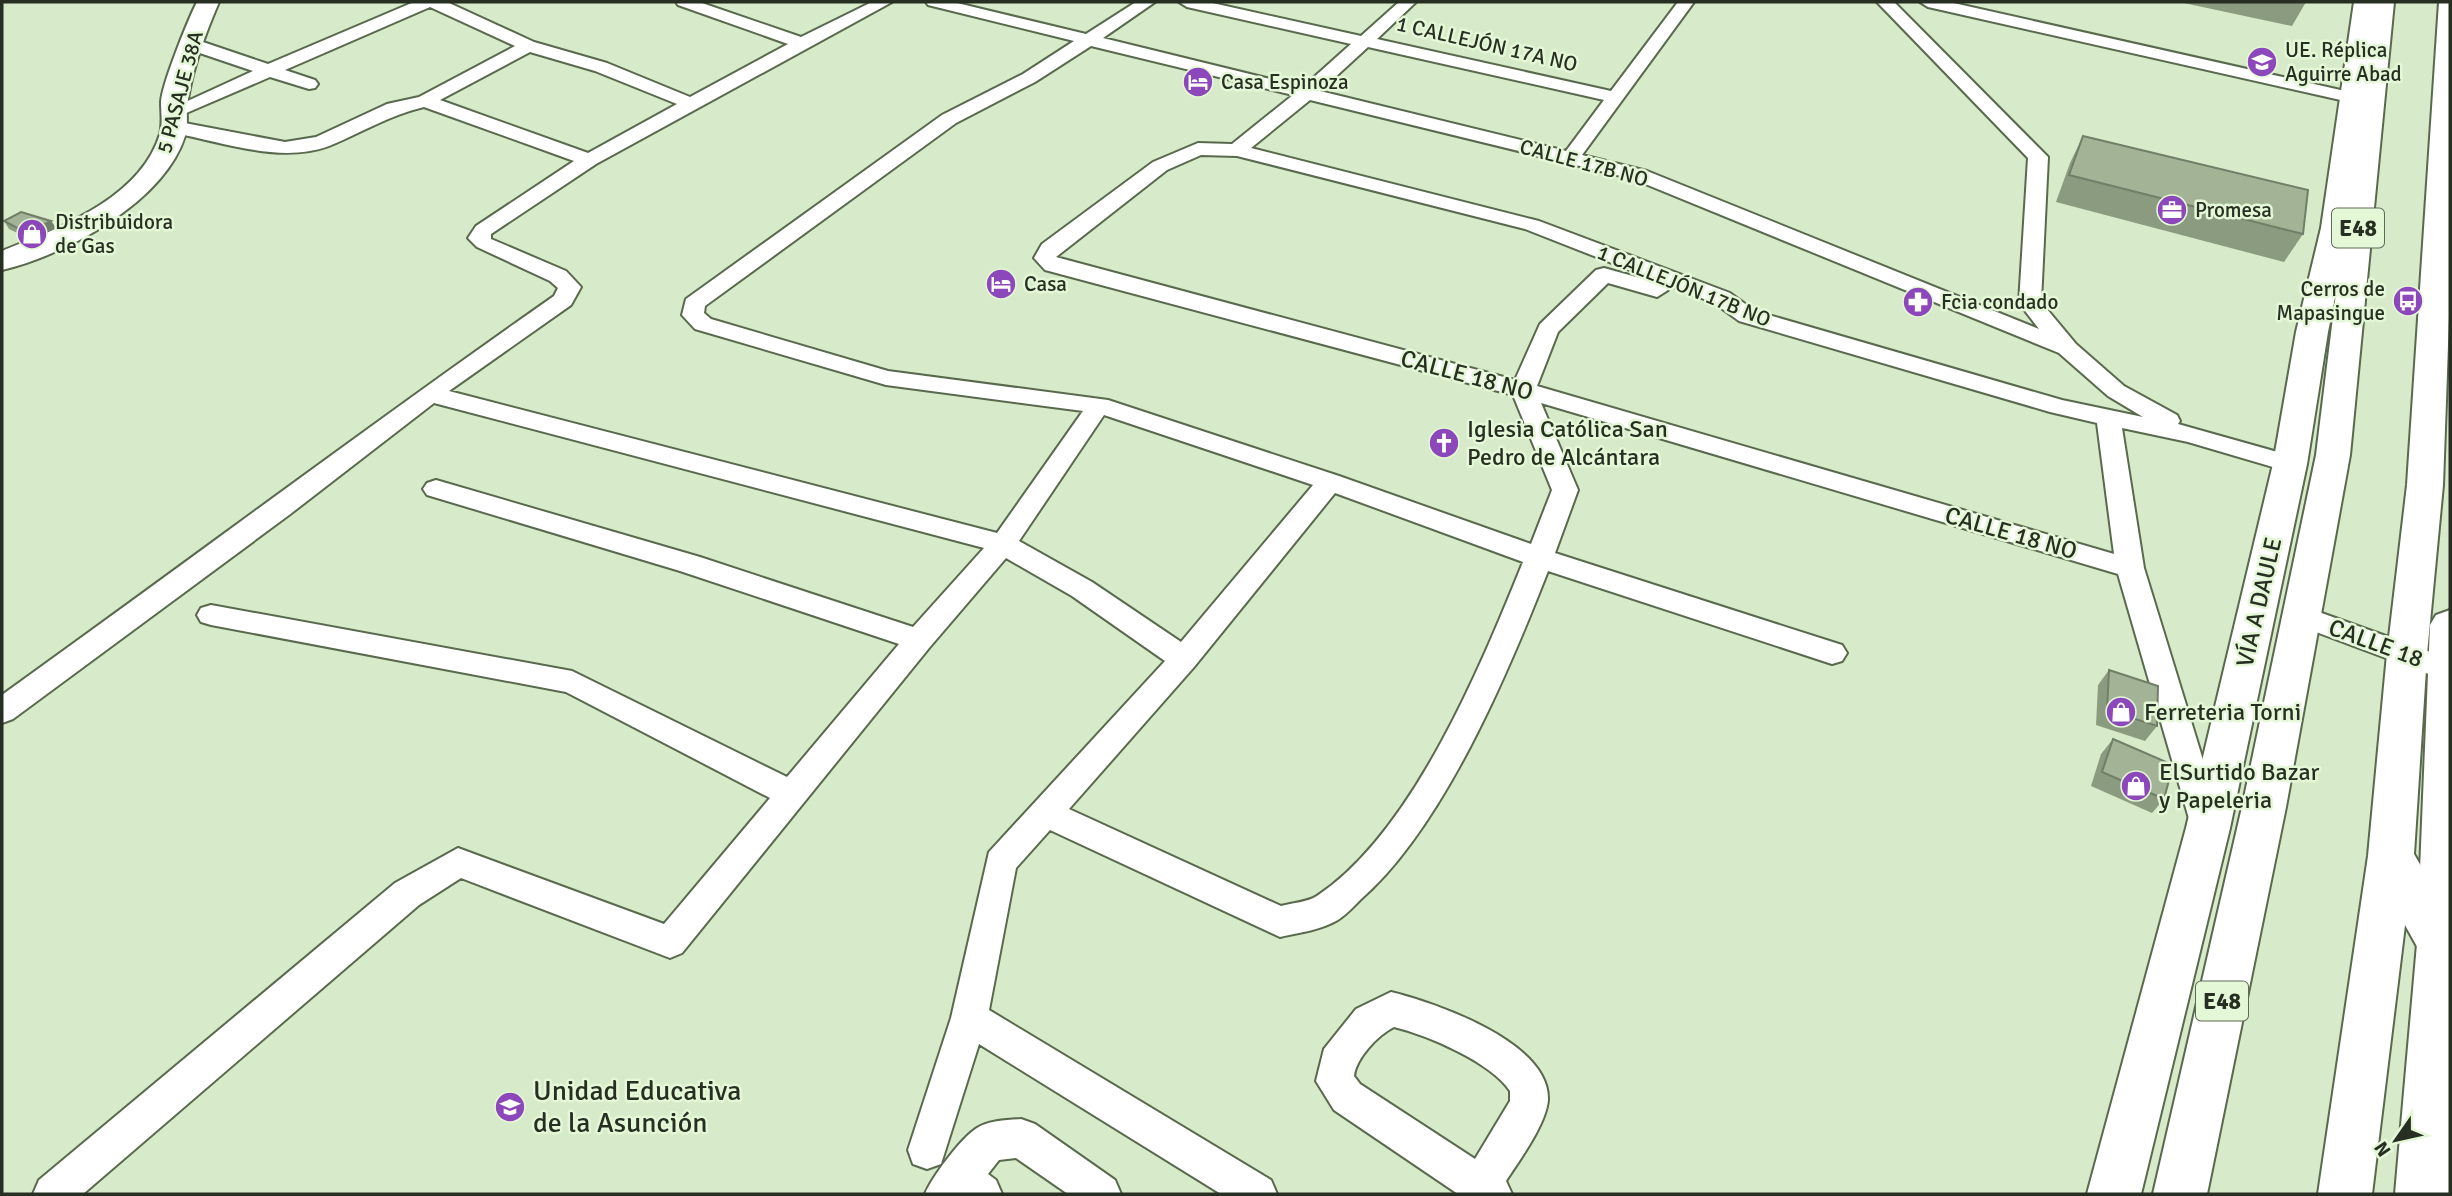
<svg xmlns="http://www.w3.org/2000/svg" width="2452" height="1196" font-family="Signika,sans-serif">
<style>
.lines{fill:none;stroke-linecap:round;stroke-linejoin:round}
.street-casing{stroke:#59694d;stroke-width:4}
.secondary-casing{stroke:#59694d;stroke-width:4}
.primary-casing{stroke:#59694d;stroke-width:4}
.street{fill:#fff;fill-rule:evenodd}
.secondary{fill:#fff;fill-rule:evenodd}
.primary{fill:#fff;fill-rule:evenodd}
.wall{fill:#8b9b80}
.shaded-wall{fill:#717e68}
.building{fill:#a2b495;stroke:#717e68;stroke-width:2}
.labels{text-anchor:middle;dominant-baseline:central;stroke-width:5;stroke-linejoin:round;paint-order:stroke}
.far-street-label{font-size:21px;fill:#272e22;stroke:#e4f7d6}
.far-poi-label{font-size:21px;fill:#272e22;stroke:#e4f7d6;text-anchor:start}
.shield{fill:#e4f7d6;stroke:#606a58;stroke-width:2}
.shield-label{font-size:23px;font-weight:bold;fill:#272e22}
.street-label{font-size:24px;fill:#272e22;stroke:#e4f7d6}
.poi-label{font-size:24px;fill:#272e22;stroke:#e4f7d6;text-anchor:start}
.near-poi-label{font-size:28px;fill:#272e22;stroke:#e4f7d6;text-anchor:start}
</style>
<rect width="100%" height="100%" fill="#d7eac9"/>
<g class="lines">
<g class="street-casing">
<g id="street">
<path d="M414,2H447L534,42L607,63L690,97L788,44L678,5L676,2H699L801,37L872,2H892L596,164L491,234V239L566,271L581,287L571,305L449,391L997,533L1083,411L886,385L695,329L682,315L686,299L942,115L1023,74L1074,41L928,5L926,2H953L1086,34L1136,2H1155L1103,38L1303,87L1351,44L1187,7L1179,2H1208L1361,36L1399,2H1416L1377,39L1611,91L1678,2H1694L1582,155L1647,171L2039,329L2019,303L2028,158L1877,2H1894L2048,157L2041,302L2076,344L2124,386L2177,415L2180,421L2178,424L2299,458L2303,464L2299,470L2290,472L2188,442L2122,428L2144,568L2222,822L2217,832L2206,836L2195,832L2190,822L2118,574L1541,403L1578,490L1555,553L1842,645L1847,653L1842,661L1832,664L1548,571C1508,673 1443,828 1360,900C1353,907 1345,916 1336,921C1320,930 1298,933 1280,937L1050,830L1016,868L989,1010L1271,1180L1277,1194H1221L979,1044L941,1164L927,1169L913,1164L908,1150L951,1018L989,852L1165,661L1072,596L1006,558L929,648L682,953L670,958L461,878L419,905L83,1194H33L39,1180L395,883L458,848L664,924L770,798L566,692L211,625L201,622L197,615L201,608L211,605L572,671L787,777L899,644L680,571L427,495L423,489L427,483L436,480L700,557L913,627L984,548L434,403L289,515L13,719L2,723V695C186,563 368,426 554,296L558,288L550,281L477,247L468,238L476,226L574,161L424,107C389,115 361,133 329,146C281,164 222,142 174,133L165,127L174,121L285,142L316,137L387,104L419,97L515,46L430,7L285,70L315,80L318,84L315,88L309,89L270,77L184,114L177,116L168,110L253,71L185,48L182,44L185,40H197L268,64ZM1091,46L1293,95L1232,144L1198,143L1153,162L1042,244L1034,258L1045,270L1513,395L1552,490L1531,544L1339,476L1108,400L888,371L711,319L704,313L705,306L956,123L1035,82ZM1368,47L1604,100L1566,151L1320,91ZM530,52L595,71L677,104L588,153L440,100ZM1310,100L1633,179L2059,353L2108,396L2143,417L2062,400L1755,311L1730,293L1539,221L1251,148ZM1201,155L1237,156L1525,229L1714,303L1739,321L2050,412L2097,423L2114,554L1537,386L1558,332L1608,283L1657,297L1668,290L1665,285L1604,268L1596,270L1540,324L1515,380L1056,257L1167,170ZM1104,415L1313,485L1181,642L1092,582L1019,541ZM1335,493L1523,562C1481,666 1413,832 1317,896C1308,902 1292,903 1281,906L1069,809L1194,667Z"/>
<polygon points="1920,2 1949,2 2354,93 2363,98 2354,103 1928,7"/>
<polygon points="2302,606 2450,659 2450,682 2292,623 2288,616 2292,609"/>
<path d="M1391,992C1436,1003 1549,1042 1548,1099C1547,1123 1519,1161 1506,1181L1512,1194H1458L1334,1110L1316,1081L1324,1049L1356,1009ZM1394,1027C1427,1035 1491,1062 1510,1091V1101L1475,1159L1360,1084L1354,1076C1356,1058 1378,1035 1394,1027Z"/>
<path d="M1021,1119L1035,1124L1115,1180L1121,1194H1068L1016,1158L999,1160L988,1174L996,1180L1002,1194H925C932,1177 961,1138 977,1128C989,1120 1007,1120 1021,1119Z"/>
</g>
</g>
<g class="secondary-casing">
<g id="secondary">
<path d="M197,2H219C206,32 193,66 188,99C185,111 189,123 185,136C164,202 66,255 2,270V251C59,228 140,199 160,134C163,123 161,113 161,102C162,84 188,20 197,2Z"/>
<polygon points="2354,2 2376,2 2349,228 2328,332 2307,464 2230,828 2141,1194 2087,1194 2186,828 2273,464 2296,332 2321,228"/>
<polygon points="2450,610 2449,1194 2395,1194 2417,944 2430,625 2436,615"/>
</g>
</g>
<g class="primary-casing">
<g id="primary">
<polygon points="2372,2 2394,2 2350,455 2286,807 2207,1194 2153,1194 2242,807 2316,455"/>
<polygon points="2439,2 2450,2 2450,289 2443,485 2427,654 2414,854 2450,916 2450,962 2441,966 2424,959 2405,925 2372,1194 2318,1194 2368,856 2387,654 2407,485"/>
</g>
</g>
<use href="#street" class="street"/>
<use href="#secondary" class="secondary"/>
<use href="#primary" class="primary"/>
</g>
<g class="wall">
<polygon points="2179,2 2306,2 2292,26"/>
<polygon points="2083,136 2303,234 2284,262 2056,202 2070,163"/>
<polygon points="4,221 51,221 56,228 32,240 9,229"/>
<polygon points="2109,670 2157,726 2145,741 2096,725 2098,685"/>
<polygon points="2113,739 2164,799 2152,813 2091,786 2101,754"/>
</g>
<polygon class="shaded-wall" points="51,221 56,228 32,240 27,233"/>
<g class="building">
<polygon points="2083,136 2308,190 2303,234 2069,175"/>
<polygon points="21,212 51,221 27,233 4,221"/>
<polygon points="2109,670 2158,686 2157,726 2107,710"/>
<polygon points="2113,739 2173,765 2164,799 2102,772"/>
</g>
<defs>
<g id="school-disc" transform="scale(1.575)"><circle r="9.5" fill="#8c47ba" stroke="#e4f7d6"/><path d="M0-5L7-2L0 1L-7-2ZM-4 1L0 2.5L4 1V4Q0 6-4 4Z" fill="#fff"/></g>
<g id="hotel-disc" transform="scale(1.575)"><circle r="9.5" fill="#8c47ba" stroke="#e4f7d6"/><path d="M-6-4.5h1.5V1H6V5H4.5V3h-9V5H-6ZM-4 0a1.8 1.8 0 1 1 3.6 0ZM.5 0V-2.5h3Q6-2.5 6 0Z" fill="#fff"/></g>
<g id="office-disc" transform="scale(1.575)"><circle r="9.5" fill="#8c47ba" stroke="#e4f7d6"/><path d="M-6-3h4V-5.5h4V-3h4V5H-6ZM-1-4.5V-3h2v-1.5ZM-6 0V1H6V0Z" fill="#fff"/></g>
<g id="shop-disc" transform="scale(1.575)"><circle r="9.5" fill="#8c47ba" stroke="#e4f7d6"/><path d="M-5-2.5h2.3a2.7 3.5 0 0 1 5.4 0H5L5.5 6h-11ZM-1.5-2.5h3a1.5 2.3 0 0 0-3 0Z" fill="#fff"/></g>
<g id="bus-disc" transform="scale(1.575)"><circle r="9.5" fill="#8c47ba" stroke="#e4f7d6"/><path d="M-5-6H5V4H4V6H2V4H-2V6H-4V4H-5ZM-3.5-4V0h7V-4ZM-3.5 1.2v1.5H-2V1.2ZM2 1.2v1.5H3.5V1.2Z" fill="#fff"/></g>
<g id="pharmacy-disc" transform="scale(1.575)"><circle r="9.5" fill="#8c47ba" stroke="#e4f7d6"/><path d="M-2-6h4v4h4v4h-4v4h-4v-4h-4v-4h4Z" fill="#fff"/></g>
<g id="church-disc" transform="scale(1.575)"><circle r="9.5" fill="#8c47ba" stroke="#e4f7d6"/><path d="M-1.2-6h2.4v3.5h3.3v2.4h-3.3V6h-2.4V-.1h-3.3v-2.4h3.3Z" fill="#fff"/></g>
</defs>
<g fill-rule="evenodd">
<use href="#school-disc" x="2262" y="62"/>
<use href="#hotel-disc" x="1198" y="82"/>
<use href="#office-disc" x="2172" y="210"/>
<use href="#shop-disc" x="32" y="234"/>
<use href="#hotel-disc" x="1001" y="284"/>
<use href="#bus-disc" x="2408" y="301"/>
<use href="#pharmacy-disc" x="1918" y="302"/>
<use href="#church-disc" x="1444" y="443"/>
<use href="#shop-disc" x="2121" y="712"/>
<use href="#shop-disc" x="2136" y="786"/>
<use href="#school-disc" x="510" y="1107"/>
</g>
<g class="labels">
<g class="far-street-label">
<text transform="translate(1487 44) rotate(13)">1 CALLEJÓN 17A NO</text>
<text transform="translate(180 92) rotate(-75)">5 PASAJE 38A</text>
<text transform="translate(1584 163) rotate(15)">CALLE 17B NO</text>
<text transform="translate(1684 286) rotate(22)">1 CALLEJÓN 17B NO</text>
</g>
<g class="far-poi-label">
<text x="2285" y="50">UE. Réplica<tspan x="2285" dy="24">Aguirre Abad</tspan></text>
<text x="1221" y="82">Casa Espinoza</text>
<text x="2195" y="210">Promesa</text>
<text x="55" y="222">Distribuidora<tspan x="55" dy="24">de Gas</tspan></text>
<text x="1024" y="284">Casa</text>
<text x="2385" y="289" text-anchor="end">Cerros de<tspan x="2385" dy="24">Mapasingue</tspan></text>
<text x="1941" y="302">Fcia condado</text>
</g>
<g class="shield">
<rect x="2332" y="208.5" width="52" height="39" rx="5"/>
<rect x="2196" y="981.5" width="52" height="39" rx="5"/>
</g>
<g class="shield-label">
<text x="2358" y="228">E48</text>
<text x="2222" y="1001">E48</text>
</g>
<g class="street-label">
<text transform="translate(1467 375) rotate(15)">CALLE 18 NO</text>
<text transform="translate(2011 533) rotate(16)">CALLE 18 NO</text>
<text transform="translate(2259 602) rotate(-77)">VÍA A DAULE</text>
<text transform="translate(2376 643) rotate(20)">CALLE 18</text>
</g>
<g class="poi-label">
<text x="1467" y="429">Iglesia Católica San<tspan x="1467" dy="28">Pedro de Alcántara</tspan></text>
<text x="2144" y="712">Ferreteria Torni</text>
<text x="2159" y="772">ElSurtido Bazar<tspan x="2159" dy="28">y Papeleria</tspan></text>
</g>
<g class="near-poi-label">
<text x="533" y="1091">Unidad Educativa<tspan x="533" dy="32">de la Asunción</tspan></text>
</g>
</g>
<rect width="2452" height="1196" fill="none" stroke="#272e22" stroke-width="7"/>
<g transform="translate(2396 1140) rotate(236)" stroke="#e4f7d6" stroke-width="5" paint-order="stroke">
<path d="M0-5L12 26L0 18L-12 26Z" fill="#272e22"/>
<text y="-10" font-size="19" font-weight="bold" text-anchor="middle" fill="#272e22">N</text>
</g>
</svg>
